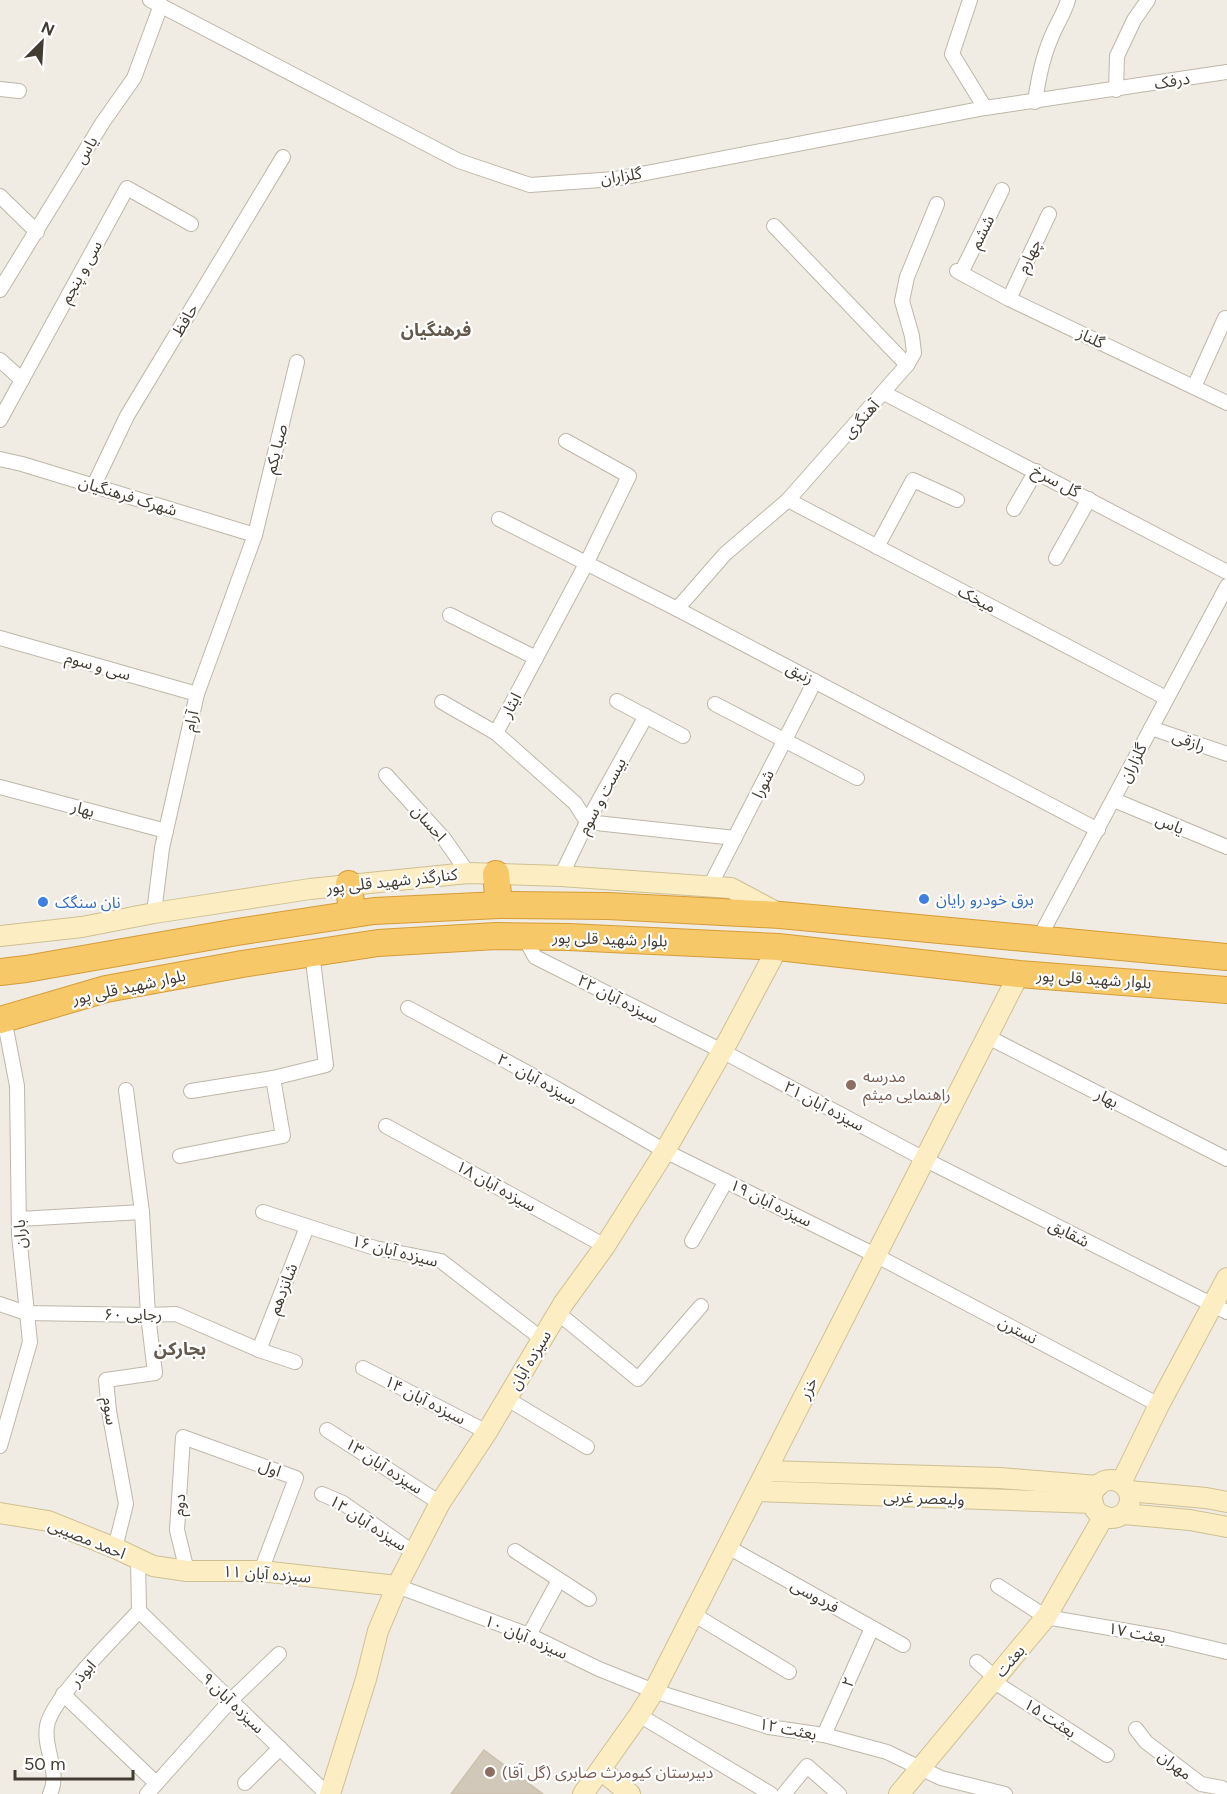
<svg xmlns="http://www.w3.org/2000/svg" width="1227" height="1794" font-family="Figtree,'Noto Sans Arabic',sans-serif">
<style>
.building{fill:#d1c8b9;stroke:#ccc0ac;stroke-width:1.5}
.lines{fill:none;stroke-linecap:round;stroke-linejoin:round}
.street-casing{stroke:#beb7a9;stroke-width:16}
.secondary-casing{stroke:#cfc094;stroke-width:22}
.highway-casing{stroke:#d59c38;stroke-width:28}
.street{stroke:#fff;stroke-width:14}
.secondary{stroke:#fceec2;stroke-width:20}
.highway{stroke:#f6c868;stroke-width:26}
.shop-dot{fill:#3f7fe0;stroke:#fff;stroke-width:2}
.education-dot{fill:#8d6e63;stroke:#fff;stroke-width:2}
.labels{text-anchor:middle;dominant-baseline:central;stroke-width:4.5;stroke-linejoin:round;paint-order:stroke}
.street-label{font-size:16px;fill:#423c33;stroke:#fff}
.shop-label{font-size:16px;fill:#366cbe;stroke:#fff;text-anchor:start}
.education-label{font-size:16px;fill:#785e54;stroke:#fff;text-anchor:start}
.neighbourhood-label{font-size:18px;font-weight:bold;fill:#645a4b;stroke:#fff}
</style>
<rect width="100%" height="100%" fill="#f0ece3"/>
<polygon class="building" points="484,1750 543,1794 451,1794"/>
<g class="lines">
<g class="street-casing">
<g id="street">
<polyline points="150,0 459,161 530,185 615,179 985,108 1227,72"/>
<polyline points="970,0 952,54 985,108"/>
<polyline points="0,89 19,91"/>
<polyline points="1116,90 1117,56 1134,20 1148,0"/>
<path d="M1035,102C1038,80 1042,59 1051,38C1056,25 1064,14 1068,0"/>
<polyline points="0,196 37,232"/>
<polyline points="774,226 907,365"/>
<polyline points="957,271 1009,299 1227,403"/>
<polyline points="961,273 1002,190"/>
<polyline points="0,290 103,122 134,78 161,5"/>
<polyline points="1009,299 1049,214"/>
<polyline points="0,360 22,380"/>
<polyline points="1194,387 1225,318"/>
<polyline points="884,393 1227,572"/>
<polyline points="0,420 127,188 191,224"/>
<polyline points="566,441 629,476 586,564 496,733 575,803 587,822 735,838"/>
<polyline points="0,459 22,464 255,535"/>
<polyline points="94,485 127,416 283,157"/>
<polyline points="788,500 1166,698"/>
<polyline points="1014,509 1036,471"/>
<polyline points="499,519 677,609 1098,830"/>
<polyline points="877,547 913,480 957,500"/>
<polyline points="1056,558 1089,499"/>
<polyline points="677,609 725,554 788,500 907,365 914,353 912,336 902,301 907,277 937,204"/>
<polyline points="450,615 536,658"/>
<polyline points="0,638 197,694"/>
<polyline points="617,701 683,736"/>
<polyline points="442,702 496,733"/>
<polyline points="715,704 857,778"/>
<polyline points="1151,728 1227,754"/>
<polyline points="386,775 445,840 468,873"/>
<polyline points="0,787 166,831"/>
<polyline points="1114,800 1227,847"/>
<polyline points="561,876 587,822 646,716"/>
<polyline points="710,886 815,681"/>
<polyline points="154,913 162,848 197,694 255,535 297,362"/>
<polyline points="524,937 535,957 722,1051 926,1160 1227,1312"/>
<polyline points="1038,940 1227,586"/>
<polyline points="408,1008 552,1086 665,1151 877,1256 1159,1405"/>
<polyline points="988,1037 1227,1159"/>
<polyline points="191,1091 273,1078 326,1065 312,953"/>
<polyline points="386,1126 605,1246"/>
<polyline points="180,1156 283,1136 273,1078"/>
<polyline points="263,1212 375,1248 441,1261 542,1339"/>
<polyline points="19,1219 142,1212"/>
<polyline points="692,1241 726,1181"/>
<polyline points="0,1304 26,1313 148,1315 176,1314 259,1350 295,1362"/>
<polyline points="558,1313 638,1379 701,1306"/>
<polyline points="259,1350 307,1227"/>
<polyline points="363,1368 487,1432"/>
<polyline points="506,1398 587,1447"/>
<polyline points="327,1430 440,1503"/>
<polyline points="0,1446 30,1342 19,1235 17,1086 4,1018"/>
<polyline points="322,1494 343,1503 414,1553"/>
<polyline points="728,1547 903,1645"/>
<polyline points="115,1548 126,1504 109,1411 106,1380 155,1373 148,1315 142,1212 126,1090"/>
<polyline points="515,1551 589,1599"/>
<polyline points="187,1571 177,1530 183,1437 296,1478 261,1571"/>
<polyline points="397,1586 529,1635 599,1669 654,1691 769,1727 824,1735 887,1752 941,1778 1005,1794"/>
<polyline points="998,1586 1046,1617 1168,1638 1227,1652"/>
<polyline points="139,1611 327,1794"/>
<polyline points="693,1614 789,1672"/>
<polyline points="529,1635 559,1580"/>
<polyline points="977,1662 996,1678"/>
<polyline points="993,1681 1107,1755"/>
<polyline points="63,1694 156,1783"/>
<polyline points="639,1715 771,1794"/>
<polyline points="1136,1729 1146,1742 1201,1784 1222,1788 1227,1793"/>
<polyline points="824,1735 872,1628"/>
<polyline points="245,1783 280,1748"/>
<path d="M50,1794C61,1771 43,1750 47,1726C51,1699 118,1634 139,1611L138,1560"/>
<polyline points="147,1794 231,1700 279,1654"/>
<polyline points="784,1794 807,1766 839,1794"/>
</g>
</g>
<g class="secondary-casing">
<g id="secondary">
<polyline points="0,936 82,927 154,913 310,889 468,873 561,876 731,888 778,913"/>
<polyline points="766,1471 1000,1478 1098,1486"/>
<circle cx="1111" cy="1499" r="19"/>
<polyline points="1121,1483 1159,1405 1227,1278"/>
<polyline points="756,1491 1093,1503"/>
<polyline points="1128,1491 1206,1498 1227,1502"/>
<polyline points="0,1513 48,1521 115,1548 153,1566 187,1571 261,1571 397,1586"/>
<polyline points="1124,1514 1190,1520 1227,1527"/>
<polyline points="601,1770 630,1794"/>
<polyline points="330,1794 366,1679 378,1631 397,1586 440,1503 487,1432 563,1304 605,1246 665,1151 728,1041 778,947"/>
<polyline points="583,1794 639,1715 654,1691 1019,974"/>
<polyline points="899,1794 1046,1617 1104,1516"/>
</g>
</g>
<g class="highway-casing">
<g id="highway">
<polyline points="496,874 499,905"/>
<polyline points="349,884 352,914"/>
<polyline points="0,972 26,969 237,932 374,911 499,905 608,906 780,915 1227,957"/>
<polyline points="0,1020 106,989 242,964 378,943 496,936 568,937 778,947 1019,974 1227,990"/>
</g>
</g>
<use href="#street" class="street"/>
<use href="#secondary" class="secondary"/>
<use href="#highway" class="highway"/>
</g>
<g class="shop-dot">
<circle cx="924" cy="899" r="6"/>
<circle cx="43" cy="902" r="6"/>
</g>
<g class="education-dot">
<circle cx="851" cy="1085" r="6"/>
<circle cx="490" cy="1772" r="6"/>
</g>
<g class="labels">
<g class="street-label">
<text transform="translate(1172 81) rotate(-9)">درفک</text>
<text transform="translate(86 150) rotate(-59)">یاس</text>
<text transform="translate(621 176) rotate(-8)">گلزاران</text>
<text transform="translate(982 232) rotate(-64)">ششم</text>
<text transform="translate(1029 256) rotate(-65)">چهارم</text>
<text transform="translate(81 272) rotate(-61)">سی و پنجم</text>
<text transform="translate(185 320) rotate(-59)">حافظ</text>
<text transform="translate(1091 338) rotate(26)">گلناز</text>
<text transform="translate(861 419) rotate(-48)">آهنگری</text>
<text transform="translate(276 449) rotate(-76)">صبا یکم</text>
<text transform="translate(1056 481) rotate(28)">گل سرخ</text>
<text transform="translate(128 496) rotate(17)">شهرک فرهنگیان</text>
<text transform="translate(977 599) rotate(28)">میخک</text>
<text transform="translate(98 666) rotate(16)">سی و سوم</text>
<text transform="translate(800 673) rotate(28)">زنبق</text>
<text transform="translate(511 705) rotate(-62)">ایثار</text>
<text transform="translate(191 721) rotate(-77)">آرام</text>
<text transform="translate(1189 741) rotate(20)">رازقی</text>
<text transform="translate(1133 763) rotate(-63)">گلزاران</text>
<text transform="translate(763 784) rotate(-63)">شورا</text>
<text transform="translate(602 796) rotate(-62)">بیست و سوم</text>
<text transform="translate(83 809) rotate(15)">بهار</text>
<text transform="translate(429 823) rotate(48)">احسان</text>
<text transform="translate(1170 824) rotate(23)">یاس</text>
<text transform="translate(392 881) rotate(-6)">کنارگذر شهید قلی پور</text>
<text transform="translate(610 939) rotate(2)">بلوار شهید قلی پور</text>
<text transform="translate(1094 979) rotate(4)">بلوار شهید قلی پور</text>
<text transform="translate(129 987) rotate(-12)">بلوار شهید قلی پور</text>
<text transform="translate(618 999) rotate(27)">سیزده آبان ۲۲</text>
<text transform="translate(537 1079) rotate(29)">سیزده آبان ۲۰</text>
<text transform="translate(1107 1098) rotate(27)">بهار</text>
<text transform="translate(824 1106) rotate(28)">سیزده آبان ۲۱</text>
<text transform="translate(496 1186) rotate(29)">سیزده آبان ۱۸</text>
<text transform="translate(771 1203) rotate(26)">سیزده آبان ۱۹</text>
<text transform="translate(1069 1233) rotate(27)">شقایق</text>
<text transform="translate(20 1234) rotate(-93)">باران</text>
<text transform="translate(395 1251) rotate(14)">سیزده آبان ۱۶</text>
<text transform="translate(283 1289) rotate(-69)">شانزدهم</text>
<text x="133" y="1314">رجایی ۶۰</text>
<text transform="translate(1018 1330) rotate(28)">نسترن</text>
<text transform="translate(530 1360) rotate(-59)">سیزده آبان</text>
<text transform="translate(808 1388) rotate(-63)">خزر</text>
<text transform="translate(425 1400) rotate(27)">سیزده آبان ۱۴</text>
<text transform="translate(110 1411) rotate(82)">سوم</text>
<text transform="translate(384 1466) rotate(33)">سیزده آبان ۱۳</text>
<text transform="translate(270 1468) rotate(20)">اول</text>
<text transform="translate(924 1498) rotate(2)">ولیعصر غربی</text>
<text transform="translate(179 1505) rotate(-86)">دوم</text>
<text transform="translate(368 1523) rotate(33)">سیزده آبان ۱۲</text>
<text transform="translate(87 1539) rotate(22)">احمد مصیبی</text>
<text transform="translate(267 1574) rotate(4)">سیزده آبان ۱۱</text>
<text transform="translate(815 1596) rotate(29)">فردوسی</text>
<text transform="translate(1137 1633) rotate(10)">بعثت ۱۷</text>
<text transform="translate(526 1637) rotate(23)">سیزده آبان ‍۱۰</text>
<text transform="translate(1010 1661) rotate(-50)">بعثت</text>
<text transform="translate(83 1673) rotate(-48)">ابوذر</text>
<text transform="translate(848 1682) rotate(-66)">۲</text>
<text transform="translate(233 1703) rotate(44)">سیزده آبان ۹</text>
<text transform="translate(1050 1718) rotate(33)">بعثت ۱۵</text>
<text transform="translate(788 1729) rotate(11)">بعثت ۱۲</text>
<text transform="translate(1175 1765) rotate(38)">مهران</text>
</g>
<g class="shop-label">
<text x="936" y="899">برق خودرو رایان</text>
<text x="55" y="902">نان سنگک</text>
</g>
<g class="education-label">
<text x="863" y="1076">مدرسه<tspan x="863" dy="18">راهنمایی میثم</tspan></text>
<text x="502" y="1772">دبیرستان کیومرث صابری (گل آقا)</text>
</g>
<g class="neighbourhood-label">
<text x="436" y="330">فرهنگیان</text>
<text x="180" y="1349">بجارکن</text>
</g>
</g>
<g transform="translate(42 42) rotate(24)" stroke="#ffffff" stroke-width="4.5" paint-order="stroke">
<path d="M0-4.5L10 22L0 15L-10 22Z" fill="#423c33"/>
<text y="-9" font-size="16" font-weight="bold" text-anchor="middle" fill="#423c33">N</text>
</g>
<path d="M15 1770v9h118v-9" fill="none" stroke="#423c33" stroke-width="3"/>
<text x="24" y="1770" font-size="18" fill="#423c33" stroke="#ffffff" stroke-width="4.5" paint-order="stroke">50 m</text>
</svg>
